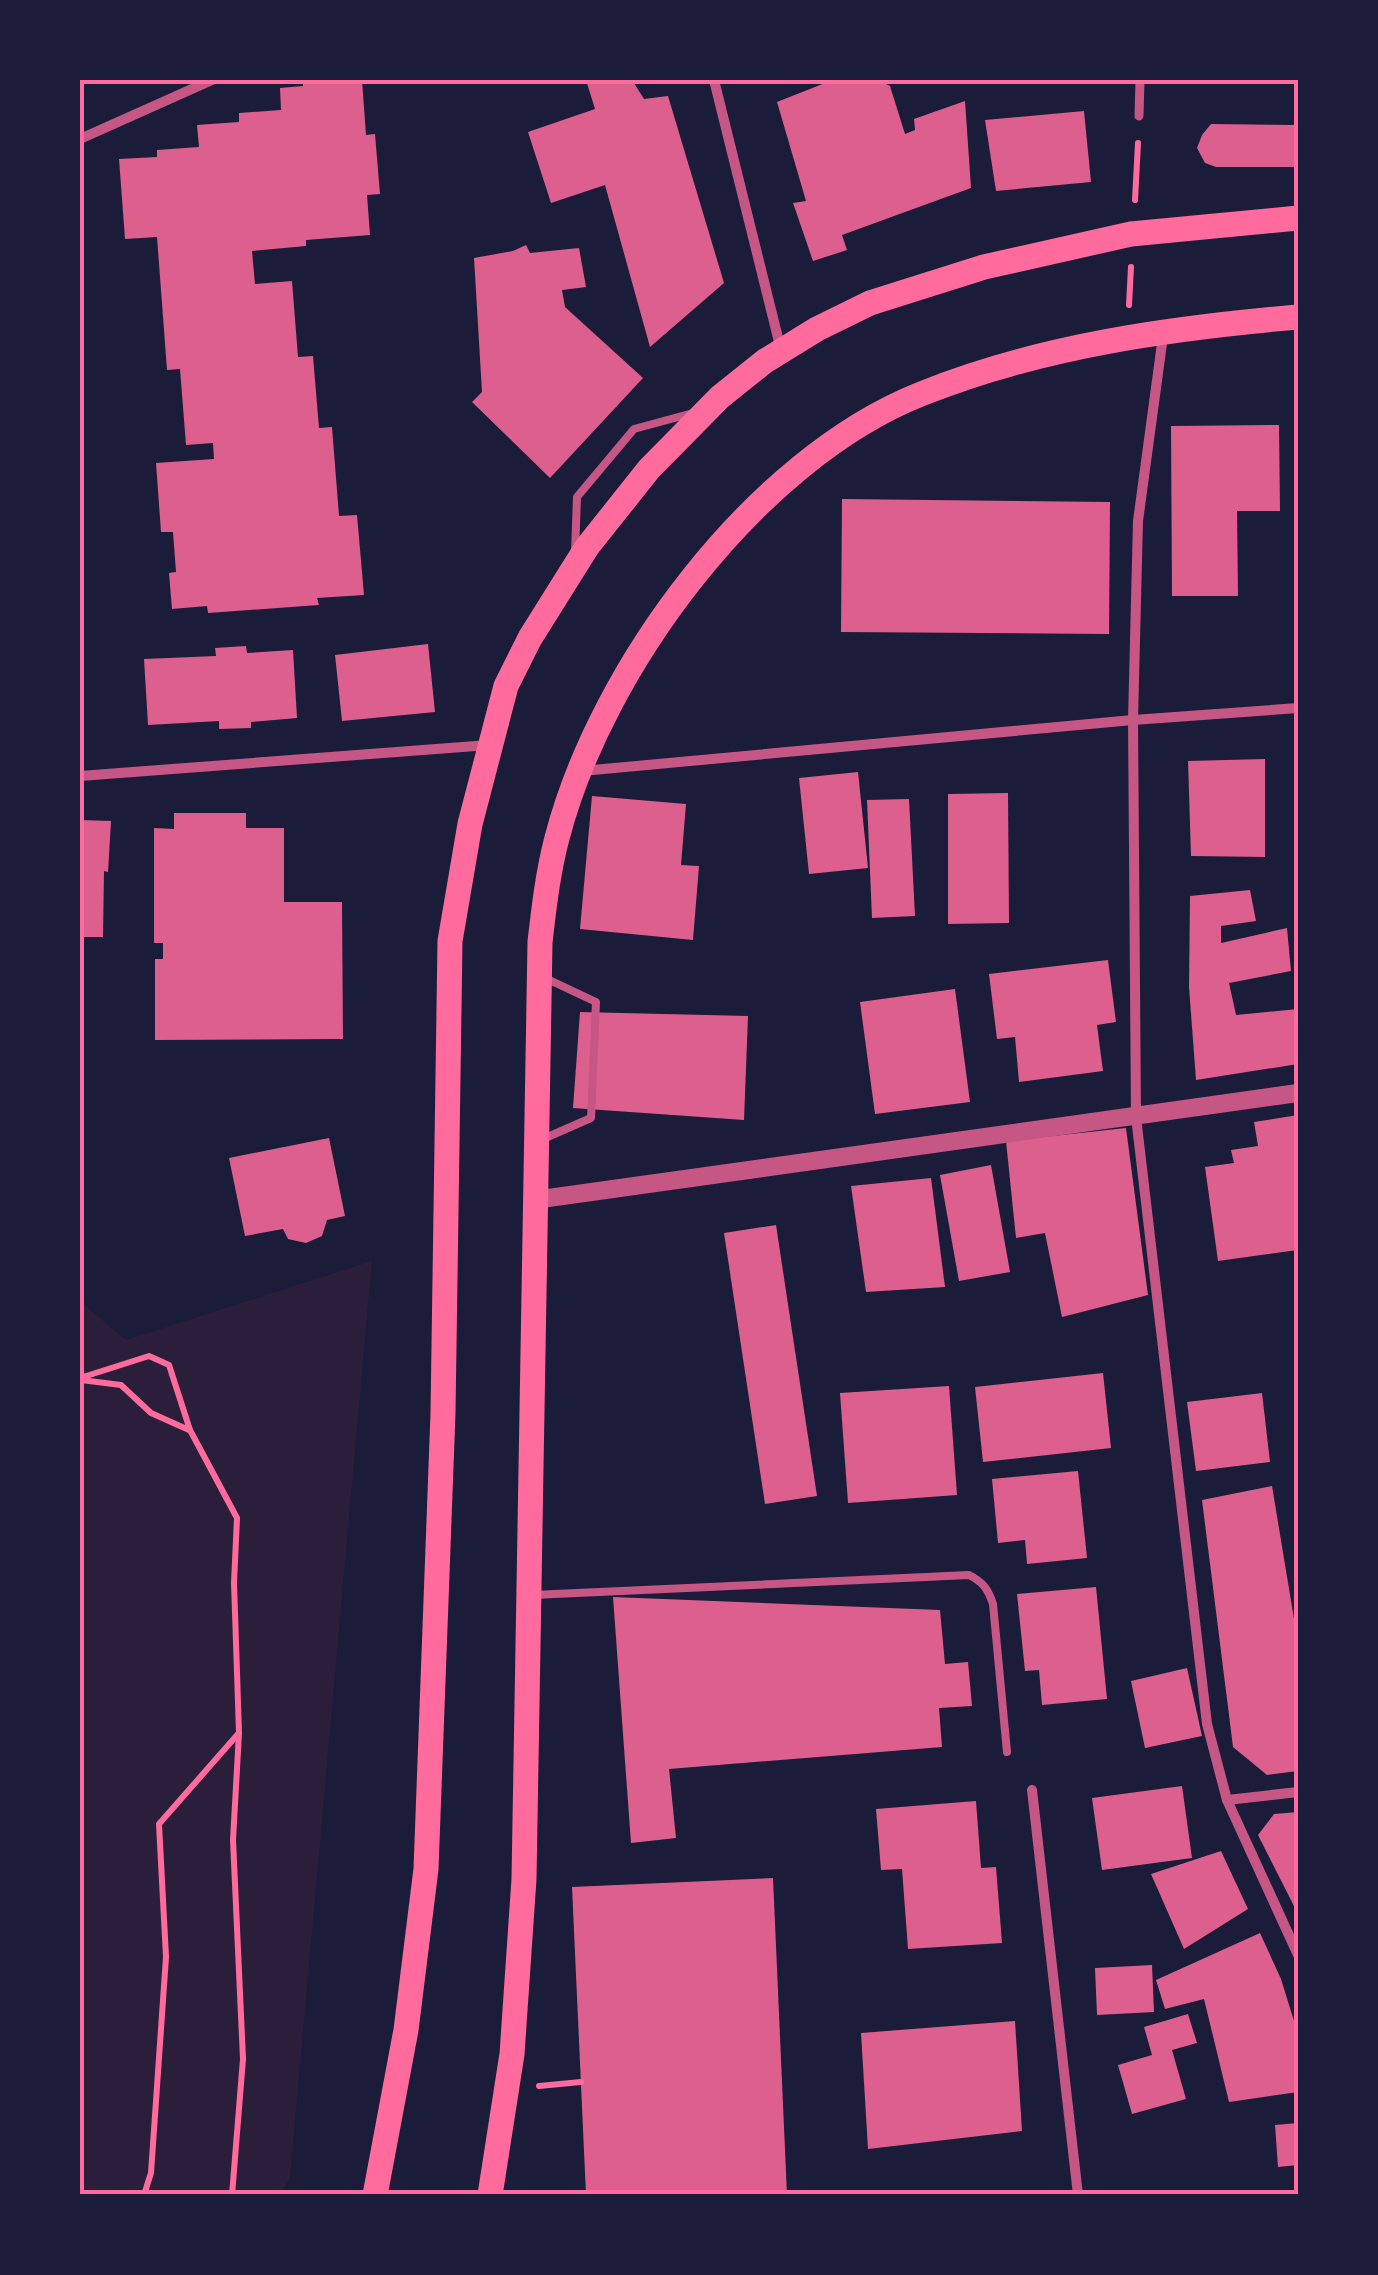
<svg xmlns="http://www.w3.org/2000/svg" width="1378" height="2275" font-family="'DM Sans',sans-serif">
<style>
.green{fill:#2a1e3b}
.building{fill:#dd5f8e}
.lines{fill:none;stroke-linecap:round;stroke-linejoin:round}
.path{stroke:#ff6b9d;stroke-width:6}
.service{stroke:#c65784;stroke-width:8}
.pedestrian{stroke:#c65784;stroke-width:9}
.minor{stroke:#c65784;stroke-width:10}
.tertiary{stroke:#c65784;stroke-width:18}
.primary{stroke:#ff6b9d;stroke-width:25}
.neatline{fill:none;stroke:#ff6b9d;stroke-width:4}
</style>
<rect width="100%" height="100%" fill="#1b1b3a"/>
<polygon class="green" points="372,1261 290,2178 280,2195 80,2195 80,1301 126,1340"/>
<g class="building">
<polygon points="303,80 362,80 366,135 375,134 380,194 367,195 370,235 306,240 306,246 252,251 255,284 292,281 298,357 313,356 319,428 332,427 339,516 357,515 364,595 317,598 319,605 208,613 207,606 172,609 169,573 176,572 173,532 161,532 156,463 214,459 213,443 186,445 180,369 167,370 157,237 125,239 119,159 157,157 157,150 199,147 197,125 239,122 239,113 281,110 280,88 303,86"/>
<polygon points="586,80 632,80 644,99 668,96 724,283 650,347 605,185 551,203 528,132 595,109"/>
<polygon points="824,80 879,80 890,86 905,134 915,130 914,119 965,101 971,188 842,235 847,250 813,261 793,203 806,201 777,102 825,83"/>
<polygon points="1084,111 1091,182 996,191 985,120"/>
<polygon points="1211,124 1298,125 1298,167 1216,167 1205,163 1197,148 1202,135"/>
<polygon points="526,245 530,253 579,248 586,287 562,290 565,307 643,378 550,478 472,402 482,392 474,258 513,251"/>
<polygon points="1279,425 1280,511 1237,511 1238,596 1172,596 1171,426"/>
<polygon points="842,499 1110,502 1109,634 841,632"/>
<polygon points="428,644 435,712 342,721 335,655"/>
<polygon points="246,646 247,653 293,650 297,718 251,722 251,728 219,729 219,721 148,725 144,659 216,656 215,648"/>
<polygon points="1265,759 1265,857 1191,856 1188,761"/>
<polygon points="858,772 868,868 809,874 799,778"/>
<polygon points="1008,793 1009,923 948,924 948,794"/>
<polygon points="592,796 686,804 681,865 699,866 693,940 580,929"/>
<polygon points="909,799 915,916 872,918 867,800"/>
<polygon points="174,813 246,813 246,828 284,828 284,902 342,902 343,1039 155,1040 155,959 163,959 163,943 154,943 154,828 174,829"/>
<polygon points="80,820 111,821 108,872 104,871 103,937 80,937"/>
<polygon points="1250,890 1256,921 1221,926 1221,943 1287,928 1291,971 1229,983 1236,1015 1298,1009 1298,1064 1196,1080 1189,987 1190,896"/>
<polygon points="1108,960 1116,1022 1097,1025 1103,1071 1019,1082 1015,1037 997,1039 989,974"/>
<polygon points="955,989 970,1102 875,1114 860,1002"/>
<polygon points="580,1012 748,1016 744,1120 573,1108"/>
<polygon points="1298,1115 1298,1250 1218,1261 1205,1167 1234,1163 1231,1150 1258,1146 1254,1122"/>
<polygon points="1126,1128 1148,1295 1062,1317 1045,1233 1016,1238 1006,1141"/>
<polygon points="329,1138 345,1216 327,1220 322,1236 306,1243 288,1239 283,1229 245,1236 229,1158"/>
<polygon points="991,1165 1010,1272 959,1281 940,1175"/>
<polygon points="931,1178 945,1287 866,1292 851,1186"/>
<polygon points="776,1225 817,1496 765,1504 724,1233"/>
<polygon points="1103,1373 1111,1448 983,1462 975,1387"/>
<polygon points="949,1386 957,1495 848,1503 840,1393"/>
<polygon points="1262,1393 1270,1462 1196,1471 1187,1402"/>
<polygon points="1078,1471 1087,1558 1027,1564 1025,1540 998,1543 992,1479"/>
<polygon points="1272,1486 1298,1643 1298,1771 1267,1775 1233,1747 1202,1500"/>
<polygon points="1096,1587 1107,1699 1042,1705 1039,1670 1025,1671 1017,1594"/>
<polygon points="613,1597 940,1610 945,1664 968,1662 972,1706 939,1708 942,1747 669,1769 676,1838 631,1843"/>
<polygon points="1187,1668 1202,1736 1145,1748 1131,1681"/>
<polygon points="1182,1786 1192,1858 1102,1870 1092,1798"/>
<polygon points="976,1801 981,1868 996,1867 1002,1943 908,1949 902,1869 881,1870 876,1809"/>
<polygon points="1298,1812 1298,1914 1258,1835 1274,1814"/>
<polygon points="1221,1851 1248,1909 1184,1949 1151,1874"/>
<polygon points="773,1878 787,2195 586,2195 572,1887"/>
<polygon points="1260,1933 1281,1979 1298,2034 1298,2092 1229,2102 1204,1999 1165,2009 1156,1980"/>
<polygon points="1152,1965 1154,2012 1097,2015 1095,1968"/>
<polygon points="1188,2014 1197,2043 1172,2050 1186,2099 1132,2114 1118,2065 1152,2055 1144,2027"/>
<polygon points="1015,2021 1022,2131 868,2149 861,2033"/>
<polygon points="1298,2123 1298,2165 1278,2167 1275,2125"/>
</g>
<g class="lines">
<g class="path">
<polyline points="1135,200 1138,143"/>
<polyline points="1129,305 1131,267"/>
<polyline points="80,1378 149,1356 169,1365 190,1430 237,1518 234,1583 239,1733 233,1840 243,2059 232,2195"/>
<polyline points="81,1380 121,1385 151,1413 189,1430"/>
<polyline points="539,2086 581,2082"/>
<polyline points="144,2195 151,2173 166,1957 159,1824 238,1734"/>
</g>
<g class="service">
<polyline points="575,553 577,497 634,429 693,413"/>
<polyline points="543,977 596,1002 591,1118 543,1139"/>
<path d="M533,1595L969,1575C983,1582 988,1589 993,1604L1007,1752"/>
</g>
<polyline class="pedestrian" points="1139,116 1140,80"/>
<g class="minor">
<polyline points="714,80 781,350"/>
<polyline points="80,139 212,80"/>
<polyline points="1163,336 1138,521 1133,720 1136,1117 1207,1724 1227,1800 1298,1955"/>
<polyline points="582,771 1133,720 1298,708"/>
<polyline points="80,776 489,745"/>
<polyline points="1032,1790 1078,2195"/>
<polyline points="1227,1800 1298,1792"/>
</g>
<polyline class="tertiary" points="534,1200 1298,1093"/>
<g class="primary">
<polyline points="375,2195 406,2030 426,1869 443,1413 450,941 470,824 506,686 530,638 587,547 649,469 720,397 765,361 817,329 870,303 984,267 1131,234 1298,218"/>
<path d="M490,2195L512,2054L524,1879L540,942C544,907 548,872 557,838C601,668 755,460 921,394C1040,346 1171,328 1298,317"/>
</g>
</g>
<rect width="1378" height="2275" fill="none" stroke="#1b1b3a" stroke-width="165"/>
<rect x="82" y="82" width="1214" height="2110" class="neatline"/>
</svg>
